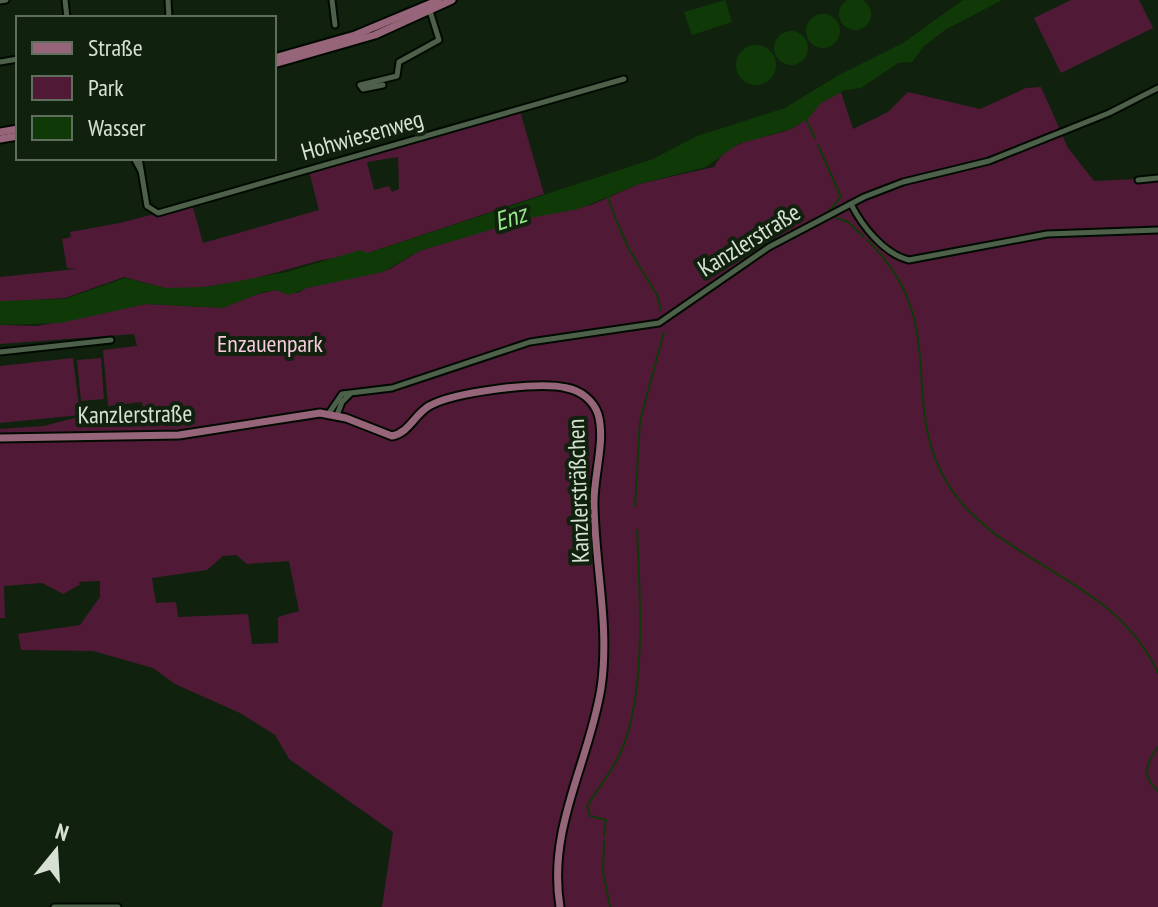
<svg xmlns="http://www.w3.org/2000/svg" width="1158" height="907" font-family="'PT Sans Narrow',sans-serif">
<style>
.green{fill:#501a37;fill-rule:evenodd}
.water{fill:#0f3a08}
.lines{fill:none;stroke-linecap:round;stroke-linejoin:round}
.stream{stroke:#0f3a08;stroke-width:2}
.minor-casing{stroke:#000a00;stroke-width:9}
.major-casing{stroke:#000a00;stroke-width:11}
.minor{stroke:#4d6049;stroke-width:5}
.major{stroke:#976579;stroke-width:7}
.labels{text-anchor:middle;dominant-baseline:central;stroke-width:8;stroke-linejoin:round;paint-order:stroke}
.street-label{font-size:24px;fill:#d6e1d4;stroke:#10210e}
.park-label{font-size:24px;fill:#f8cade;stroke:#10210e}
.water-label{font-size:26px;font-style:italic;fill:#98e58b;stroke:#10210e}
</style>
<rect width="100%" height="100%" fill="#10210e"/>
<g class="green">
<polygon points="1071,0 1139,0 1153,28 1061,73 1034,18"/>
<path d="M1041,87L1068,148L1094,181L1158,178V907H382L393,832L289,759L275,735L240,713L175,684L153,668L93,651L21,650L18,634L80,625L100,597V581L77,582L81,584L63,594L42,583L4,586L5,618H0V429L44,426L82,416L143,410L142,402L108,406L103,350L137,346L134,334L0,344V325L37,326L146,304L203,307L276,290L298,293L306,288L390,269L419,251L530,217L591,205L639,184L714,167C729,137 764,140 791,129C805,123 808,112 819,104C826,100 834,96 841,92L853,129L888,112L908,92L980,109L1026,88ZM236,555L247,564L289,561L299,611L278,617V643L252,644L248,614L178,617L176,602L156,603L152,578L207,570L223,556Z"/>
<path d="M520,111L544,194L368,253L321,260L246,281L197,288H165L124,277L65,298L0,302V277L76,269L67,268L62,239L71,237L70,232L120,223L192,204L203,243L319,210L309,171ZM398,157L399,189L392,192L389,186L374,190L367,162Z"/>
<polygon points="73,358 80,415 0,423 0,366"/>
<polygon points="101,358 104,399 81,401 77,360"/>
</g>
<g class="water">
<circle cx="855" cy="14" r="16"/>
<polygon points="725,0 732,22 692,35 684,12"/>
<polygon points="963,0 1002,0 945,30 924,46 912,62 898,63 861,88 845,90 821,103 809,118 791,129 738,144 706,167 639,184 578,209 530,218 419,251 383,272 307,288 289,295 276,290 263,292 223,308 146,304 60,323 0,325 0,301 65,299 125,278 165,288 206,287 287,272 360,250 368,253 653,159 697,136 785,108 837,76 903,43"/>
<circle cx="823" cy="31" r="17"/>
<circle cx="791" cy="48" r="17"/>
<circle cx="756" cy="65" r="20"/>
</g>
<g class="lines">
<g class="stream">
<polyline points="805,117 815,138"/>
<polyline points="818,145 841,197 829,211"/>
<polyline points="607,195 616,220"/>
<polyline points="832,216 848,222 864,237"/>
<polyline points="617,222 628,247"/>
<path d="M867,240C953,321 896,403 949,486C1000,566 1114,576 1158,673"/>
<polyline points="629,249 657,295 661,310"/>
<polyline points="635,506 640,421 664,332"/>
<path d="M1158,747C1146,763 1141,777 1158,791"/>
<path d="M604,836L606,820L590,816L587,806C598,788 611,773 620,754C647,695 640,595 637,530"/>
<polyline points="604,840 603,872 610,907"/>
</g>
<g class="minor-casing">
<g id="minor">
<polyline points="65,0 67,18"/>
<polyline points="168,0 169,18"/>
<polyline points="332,0 335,25"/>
<polyline points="0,1 6,0"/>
<polyline points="0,62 18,59"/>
<polyline points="383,85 363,89 360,85 397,76 399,62 439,40 430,11"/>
<polyline points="134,158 141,171"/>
<polyline points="139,158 147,206 158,213 624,79"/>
<polyline points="1138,180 1158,178"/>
<path d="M851,204C862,226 884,254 909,260L1047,234L1158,230"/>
<polyline points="0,352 111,340"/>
<polyline points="329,413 342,394 392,388 530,342 659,323 769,247 864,197 903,182 989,161 1109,113 1158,88"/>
<polyline points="337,415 342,402 350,394"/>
<polyline points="54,907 118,907"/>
</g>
</g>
<g class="major-casing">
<g id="major">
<polyline points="274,58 355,35 439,0"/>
<polyline points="274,64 375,35 452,0"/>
<polyline points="0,132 18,129"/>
<polyline points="0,139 18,136"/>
<path d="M0,438L179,435L320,413L346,418L392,436C410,432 414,415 429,406C454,392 539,381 567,388C581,391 593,400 598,414C606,441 593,477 594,505C595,567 610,626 601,688C589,763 547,828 560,907"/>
</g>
</g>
<use href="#minor" class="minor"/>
<use href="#major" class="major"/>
</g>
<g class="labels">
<g class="street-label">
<text transform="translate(362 135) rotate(-16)">Hohwiesenweg</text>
<text transform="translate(749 240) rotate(-32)">Kanzlerstraße</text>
<text transform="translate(135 414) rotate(-1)">Kanzlerstraße</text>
<text transform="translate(578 491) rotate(-92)">Kanzlersträßchen</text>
</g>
<g class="park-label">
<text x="270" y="343">Enzauenpark</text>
</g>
<g class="water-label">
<text transform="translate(510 217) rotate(-18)">Enz</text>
</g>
</g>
<rect x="16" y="16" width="260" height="144" fill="#10210e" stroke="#5f6e5d" stroke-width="2"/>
<rect x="32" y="42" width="40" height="12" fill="#976579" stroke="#5f6e5d" stroke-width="2"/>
<text x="88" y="56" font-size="24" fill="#d6e1d4">Straße</text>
<rect x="32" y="76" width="40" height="24" fill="#501a37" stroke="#5f6e5d" stroke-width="2"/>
<text x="88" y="96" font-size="24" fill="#d6e1d4">Park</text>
<rect x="32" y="116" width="40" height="24" fill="#0f3a08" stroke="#5f6e5d" stroke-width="2"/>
<text x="88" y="136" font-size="24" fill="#d6e1d4">Wasser</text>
<g transform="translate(56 851) rotate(18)" stroke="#10210e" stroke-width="6" paint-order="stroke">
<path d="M0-6L14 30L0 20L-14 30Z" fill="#d6e1d4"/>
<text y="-12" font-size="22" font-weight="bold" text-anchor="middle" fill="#d6e1d4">N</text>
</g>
</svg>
